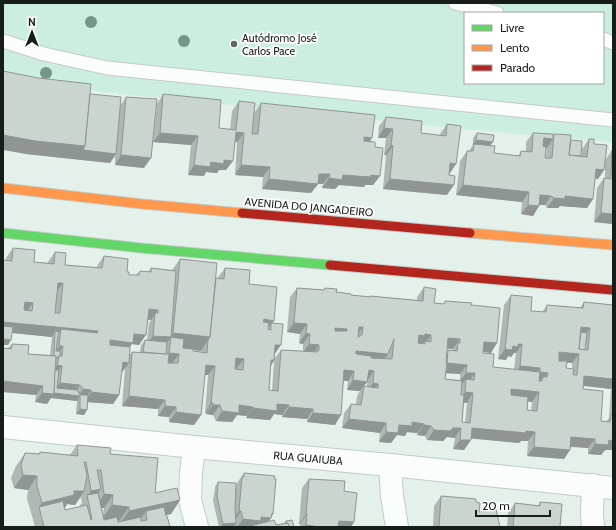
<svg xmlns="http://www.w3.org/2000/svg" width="616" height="530" font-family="Cabin,sans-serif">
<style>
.green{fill:#cceede;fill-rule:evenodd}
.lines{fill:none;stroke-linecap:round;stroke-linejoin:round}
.lane-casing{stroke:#c2ccc7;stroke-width:15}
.street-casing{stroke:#c2ccc7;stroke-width:24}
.fast-casing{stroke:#c2ccc7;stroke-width:11}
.slow-casing{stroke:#c2ccc7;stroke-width:11}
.jam-casing{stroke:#c2ccc7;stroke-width:11}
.lane{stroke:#fbfdfc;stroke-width:13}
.street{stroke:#fbfdfc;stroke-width:22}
.fast{stroke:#63d668;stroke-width:9}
.slow{stroke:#ff974d;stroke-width:9}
.jam{stroke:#b3261e;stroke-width:9}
.tree{fill:#749588}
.wall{fill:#afb7b3;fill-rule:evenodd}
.shaded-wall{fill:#8e9592}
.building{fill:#cbd5d0;stroke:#8e9592;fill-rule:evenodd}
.poi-dot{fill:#5f6863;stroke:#fff;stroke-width:1.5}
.labels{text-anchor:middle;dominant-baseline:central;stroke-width:3.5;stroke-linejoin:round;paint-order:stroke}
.poi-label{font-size:11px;fill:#171e1a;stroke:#fff;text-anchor:start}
.street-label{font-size:11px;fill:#171e1a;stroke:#fff}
</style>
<rect width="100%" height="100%" fill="#e4f0ea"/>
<path class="green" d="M3,3H613V142L494,132L105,92L62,86L3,75ZM465,13H603V83H465Z"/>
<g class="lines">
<g class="lane-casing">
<g id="lane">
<polyline points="455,3 497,13"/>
<polyline points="603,39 613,43"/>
<polyline points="3,41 44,54 107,68 613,120"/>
</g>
</g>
<g class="street-casing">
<g id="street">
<polyline points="3,427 194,447 390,465 613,488"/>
<polyline points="194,447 191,473 190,500 197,527"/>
<polyline points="390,465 392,496 397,527"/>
<polyline points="593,485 592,514 593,527"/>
</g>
</g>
<g class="fast-casing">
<polyline id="fast" points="3,233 141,248 330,265"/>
</g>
<g class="slow-casing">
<g id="slow">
<polyline points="3,188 142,204 242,213"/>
<polyline points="470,233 613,245"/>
</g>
</g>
<g class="jam-casing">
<g id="jam">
<polyline points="242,213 470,233"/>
<polyline points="330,265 613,290"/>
</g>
</g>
<use href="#lane" class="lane"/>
<use href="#street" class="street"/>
<use href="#fast" class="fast"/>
<use href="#slow" class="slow"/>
<use href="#jam" class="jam"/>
</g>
<g class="tree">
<circle cx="91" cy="22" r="6"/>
<circle cx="184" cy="41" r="6"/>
<circle cx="46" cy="73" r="6"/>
</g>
<g class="wall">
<polygon points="90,94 120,106 126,97 144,168 115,165 115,155 110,163 26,154"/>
<polygon points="163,94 219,128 230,130 232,111 239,101 254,113 261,103 370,141 375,147 380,176 373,185 365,185 364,187 339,185 335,189 322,188 323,184 318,184 311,193 262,189 263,177 235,175 237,142 235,142 226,170 219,170 217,173 206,172 204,176 188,175 191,145 153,142 157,104"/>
<polygon points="386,117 421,133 440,135 440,134 447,124 450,173 447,195 383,189 386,155 384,155 386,138 378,138 379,126"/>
<path d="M477,133L490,145L494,153L518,156L521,151L526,152V142L533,133L553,136L554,134L571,140L581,156L582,149L589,139L606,159L612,150L613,224L594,222L597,188L604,178H605V167L604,170L598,179H595L593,199L587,208L560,206L558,208H547L545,205H539L533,216L521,214L522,202L456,195L460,161L467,151H469L473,145V138ZM547,146L546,158H545L546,148Z"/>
<path d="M13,248L34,262L48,263V262L55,252L65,265L97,268V266L104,256L129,275H136L140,271L148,272L151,268L172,270L180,259L216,278L218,279V277L225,268L249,284L272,323L275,355L274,359L281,350L303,351V344L299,343L300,334L287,332L290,297L297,288L323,290L325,288L336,292L351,295L369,297L370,296L417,300V297L424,287L434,303L443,304L445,301L471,305L491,353L483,352V353L493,367L514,369L516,353H514L511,357L508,356L506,360L498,359L504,305L511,295L531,311L542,312L547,305L580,308L584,302L613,305V450H605L601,455L588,454V448L571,447L564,459L527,456L528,441H521L519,443L471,438V440L464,450L453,449L455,438L447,437L443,441L427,440L425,436L417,435V433L407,432L405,436L397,435L391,443L379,442L380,433L342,428L344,413L351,404H356L357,396L360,391L347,390L348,381H344L335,425L307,422V419L282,417V415L274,414L270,420L246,418L247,416L237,415L232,422L216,421L213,415L206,414V413H205L208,375H205L201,415L194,425L169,422V417L158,416V409L122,406L125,368L122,372L119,395L113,404L88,402L87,410L84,415L76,414L77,401L51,398L47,404L35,402L36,395L3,392V348H8L12,344L28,354L50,355L52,337L12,333L11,340L8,345L6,261V258ZM147,319L151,320L149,323L147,340H145L141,345L140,352H132L130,355V347L132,344L139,345ZM447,348L453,349V350H448L447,352ZM193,350L201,351L202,350L201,352L193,351ZM274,361L272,390H269L271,366ZM567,363H572V369L566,368ZM446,373L460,374V380L445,379ZM367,382V381V386H364ZM583,386L611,389L609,418L606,422L601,421L583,389ZM528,401L532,402L531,411L527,410ZM464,402L467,403L465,423L462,422Z"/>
<path d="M77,445L110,454L155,493L180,500L171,514L165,515L170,527H35L32,516L27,499L28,490L14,488L11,478L16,466L25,453L38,454L40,452L70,455ZM81,497L82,503L80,505L81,507L65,510V508L67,504L75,505ZM102,508H104L103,514Z"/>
<polygon points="244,473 273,514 269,521 276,525 284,523 286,521 294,527 235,527 235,525 234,527 219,527 213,501 215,487 218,482 236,486 237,483"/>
<polygon points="309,479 354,522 351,527 300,527 300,524 299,524 302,488"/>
<polygon points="441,496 476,502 479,512 500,527 433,527 434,506"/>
<polygon points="540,502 560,527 507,527 508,513 515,503 538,506"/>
</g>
<g class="shaded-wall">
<polygon points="384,128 393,129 386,138 378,138"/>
<polygon points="236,132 244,133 237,142 229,142"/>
<polygon points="160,133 198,136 191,145 153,142"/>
<polygon points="3,135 85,146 116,154 110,163 26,154 3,150"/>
<polygon points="364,137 372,138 366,148 358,147"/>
<polygon points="544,138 553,139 546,149 537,148"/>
<polygon points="476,140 493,142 489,147 474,144 472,145"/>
<polygon points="391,145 393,146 386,155 384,155"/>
<polygon points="121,155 151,158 144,168 115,165"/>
<polygon points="224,160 233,161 226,170 219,170 217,173 206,172 204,176 188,175 194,165"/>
<polygon points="450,163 456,164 450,173"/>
<polygon points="241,165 270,167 263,177 235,175"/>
<polygon points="596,169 604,170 598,179 590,179"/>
<polygon points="319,174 330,174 323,184 312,183"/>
<polygon points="343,175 371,175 380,176 373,185 365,185 364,187 339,185 335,189 322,188 329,178"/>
<polygon points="269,179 318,184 311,193 262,189"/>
<polygon points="390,179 454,185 447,195 383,189"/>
<polygon points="463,185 529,192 522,202 456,195"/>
<polygon points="540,195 551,196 545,205 534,205"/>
<polygon points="565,196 593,199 587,208 560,206 558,208 547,208 554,198"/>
<polygon points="528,205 539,206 533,216 521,214"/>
<polygon points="601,213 613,214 613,224 594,222"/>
<polygon points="58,283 63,283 56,293"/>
<polygon points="25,302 33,303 26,312 18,311"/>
<polygon points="149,309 158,310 151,320 142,319"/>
<polygon points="264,319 274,321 266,330 257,329"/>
<polygon points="3,322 98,331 93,338 61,329 56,337 55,331 52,337 3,332"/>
<polygon points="294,323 307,324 300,334 287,332"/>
<polygon points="359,327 363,327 356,337"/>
<polygon points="581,327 590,328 584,338 578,331"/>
<polygon points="335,328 347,329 341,338 328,337"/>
<polygon points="173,333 210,337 201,351 170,347 171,337 164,347 146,345 153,336 171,337"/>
<polygon points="306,333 310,334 303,344 299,343"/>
<polygon points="134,334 146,335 139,345 132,344 126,352 104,350 110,340"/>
<polygon points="425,334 431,335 425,344 425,341 423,344 417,345 419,335"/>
<polygon points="448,338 460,339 453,349 442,348"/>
<polygon points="3,339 11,340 8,345 3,345"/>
<polygon points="484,342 497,343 491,353 477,351"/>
<polygon points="309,344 319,345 313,355 302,354"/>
<polygon points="518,344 522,344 516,353 514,353 511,357 508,356 506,360 498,359 505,349"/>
<polygon points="275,345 281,345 274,355"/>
<polygon points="59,346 63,346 57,356 54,354"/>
<polygon points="356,351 388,354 381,364 350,361"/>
<polygon points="559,352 579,354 572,363 553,361"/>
<polygon points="169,353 179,354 172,364 162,363"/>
<polygon points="236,358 244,359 237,368 229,367"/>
<polygon points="271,360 274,360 268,370"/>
<polygon points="123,362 129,363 122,372 116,372"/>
<polygon points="447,363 467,365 460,374 441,373"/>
<polygon points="57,365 62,366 55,375 52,372"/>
<polygon points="206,365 215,366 208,375 199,374"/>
<polygon points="520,366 540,368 534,378 513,376"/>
<polygon points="344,370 354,371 348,381 338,380"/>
<polygon points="369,370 374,371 367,381"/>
<polygon points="540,372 548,373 542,380 543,377 539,382"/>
<polygon points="466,373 475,373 468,383 466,379 463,383 459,382"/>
<polygon points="584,376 613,379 613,386 611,389 578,385"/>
<polygon points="353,380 367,382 360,391 347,390"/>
<polygon points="3,381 43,386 36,395 3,392"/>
<polygon points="60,383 80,385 74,395 53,393"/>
<polygon points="373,383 378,384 372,393 366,393"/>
<polygon points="83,389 91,390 85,400 80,396 77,401 51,398 47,404 35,402 42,393 51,393 79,395"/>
<polygon points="511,389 539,392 532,402 505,399"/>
<polygon points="91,392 119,395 113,404 85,402"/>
<polygon points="465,392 473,393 467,403 458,402"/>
<polygon points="129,396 165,400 158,409 122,406"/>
<polygon points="211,403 213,403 206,413 205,413"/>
<polygon points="277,404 289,405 282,415 274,414 270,420 246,418 253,408"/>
<polygon points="213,405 220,405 213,415 206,414"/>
<polygon points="239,405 253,407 247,416 237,415 232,422 216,421 222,411"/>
<polygon points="165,406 176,407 169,417 158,416"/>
<polygon points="289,407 313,409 307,419 282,417"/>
<polygon points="80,409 87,410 84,415 76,414"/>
<polygon points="176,412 201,415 194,425 169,422"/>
<polygon points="313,413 341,415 335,425 307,422"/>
<polygon points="349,419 386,423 380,433 342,428"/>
<polygon points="412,422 424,424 417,433 407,432 405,436 397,435 391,443 379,442 386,432 399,425"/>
<polygon points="424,425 431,426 425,436 417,435"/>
<polygon points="453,428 461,428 455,438 447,437 443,441 427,440 434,430"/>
<polygon points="472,428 526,431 535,432 528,441 521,441 519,443 466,438"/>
<polygon points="571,437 595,439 588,448 565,446"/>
<polygon points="460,440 471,440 464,450 453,449"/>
<polygon points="609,440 613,441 613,450 605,450 601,455 588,454 595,444"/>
<polygon points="534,447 570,450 564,459 527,456"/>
<polygon points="23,475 37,476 28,490 14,488"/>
<polygon points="101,489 92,503 87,497 91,491"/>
<polygon points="74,491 84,491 75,505 67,504 64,509 39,507 42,503"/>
<polygon points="104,494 113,495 104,508 95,508"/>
<polygon points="180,500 171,514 147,519 146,511 139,521 119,525 129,511"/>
<polygon points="112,505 129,507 120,520 102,519"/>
<polygon points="239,511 241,511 235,521 232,521"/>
<polygon points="272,513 273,514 270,518 271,518 265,527 237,527 243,519 261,517"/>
<polygon points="306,514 307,514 300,524 299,524"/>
<polygon points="339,521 354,522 351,527 335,527"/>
<polygon points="236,523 234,527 221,527 223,524"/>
<polygon points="306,525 320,527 305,527"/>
</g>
<g class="building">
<polygon points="3,71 38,78 91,84 85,146 35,141 3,135"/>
<polygon points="90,94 121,97 116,154 83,150 85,146"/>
<polygon points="163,94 221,100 219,128 236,130 239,101 255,103 252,134 258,134 261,103 375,115 372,138 364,137 364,141 375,142 375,147 383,148 380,176 371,175 370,177 343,175 342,180 329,178 330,174 319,174 318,184 269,179 270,167 241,165 244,133 236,132 233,161 224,160 224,164 211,162 210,167 194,165 198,136 160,133"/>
<polygon points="126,97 157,99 151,158 121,155"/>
<polygon points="386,117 422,121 421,133 446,136 447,124 461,126 456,164 450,163 449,175 455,176 454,185 390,179 393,146 391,145 393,129 384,128"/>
<polygon points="477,133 494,135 493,142 476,140"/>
<polygon points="533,133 553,134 553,139 544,138 543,146 546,147 545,158 552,158 554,134 571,135 569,155 587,157 589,139 594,139 594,144 607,145 604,170 596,169 593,199 565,196 565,199 554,198 551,196 540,195 539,206 528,205 529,192 463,185 467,151 473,151 474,144 495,146 494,153 520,156 521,151 532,152"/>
<polygon points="571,140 582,141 581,156 569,155"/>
<polygon points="612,150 613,150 613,214 601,213 604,178 611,179"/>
<path d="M13,248L35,250L34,262L54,264L55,252L66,253L65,265L102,268L104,256L128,259L127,272H129V275H139L140,271L151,272V268L176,271L171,337L153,336L155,313H158V310L149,309L146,335L134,334L133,343L110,340V345L130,347L129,363L123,362L119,395L91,392V390L83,389L80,385L60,383L62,366L57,365L59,356H62L63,346H59L61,329L97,333L98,331L3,322V260L12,261ZM58,283H63L60,313H55ZM25,302L33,303L32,311L24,310Z"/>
<polygon points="180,259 217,263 210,337 173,333"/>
<path d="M225,268L250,270L249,284L277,287L274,321L264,319L263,322L269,323L268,329L271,330V323L283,324L281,345H275L274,360H271L269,390L278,391L281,350L317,352V350L319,351V345L309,344L310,334L306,333L307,324L294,323L297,288L324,290L325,288L337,289L336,292L351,294V295L370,297V296L423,301L424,287L436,289L434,303L444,304L445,301L472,303L471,305L500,308L497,343L484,342L483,353L494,354L493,367L540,372V368L520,366L522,344H518V347L513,346L512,350L505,349L511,295L532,297L531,311L546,312L547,305L583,308L584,302L613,305V379L584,376L583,389L603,391L601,421L610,422L611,415H613V441L609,440L608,445L595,444V439L571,437L570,450L534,447L535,432L526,431V433L472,428L471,440H460L461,428H453L450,431L434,430L431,426L424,425V424L412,422V426L399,425L398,433L386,432V423L349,419L351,404L361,405L364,386L378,388V384L373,383L374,371L369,370L367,382L353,380L354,371L344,370L341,415L313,413V409L289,407V405L277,404V411L253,408V407L239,405V413L222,411L220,405H213V403H211L215,366L206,365L201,415L176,412V407L165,406V400L129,396L132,352L169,354L168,363H178L179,354L169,353L171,337L184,339L183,348L193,349V351L207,353L208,340L210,337L216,278L224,279ZM359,327H363L362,335H360L359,337H358ZM581,327L590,328L588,350L579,349ZM335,328L347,329V331H335ZM425,334L431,335V342L425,341V344L418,343L419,335L424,336ZM448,338L460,339V343H458L457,351L448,350L447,363H446ZM394,339L392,359L371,358V356L356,354V351L388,354ZM559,352L579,354L577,375H573L574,369L566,368L567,361H559ZM236,358L244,359L243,370L235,369ZM447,363L467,365L466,373H475L474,380L466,379L465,392L473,393L470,423L462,422L464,395H461L462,381L445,379ZM540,372L548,373L547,377H543L542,381H539ZM511,389L539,392L537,411L527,410L528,397L511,395Z"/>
<polygon points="3,326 13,327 11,340 3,339"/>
<polygon points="55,331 59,332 58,334 56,351 60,351 60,356 59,356 56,359 56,356 54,355"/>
<polygon points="581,332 587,333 585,350 579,349"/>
<polygon points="145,340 167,342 166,354 143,352"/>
<polygon points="12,344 29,345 28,354 56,356 54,394 42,393 43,386 3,381 3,348 11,349"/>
<polygon points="55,370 59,370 57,388 77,390 80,395 88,395 87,410 80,409 80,396 54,393"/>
<polygon points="77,445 111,448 110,454 158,458 155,493 177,488 180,500 129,511 129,507 112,505 113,495 104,494 101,470 97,470 101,489 91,491 86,462 84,462 87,475 84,491 74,491 74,495 42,503 37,486 37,476 23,475 21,465 25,453 40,454 40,452 78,456"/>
<polygon points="244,473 275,476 274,479 276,479 273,514 272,513 271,518 261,517 261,521 243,519 241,511 239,511 242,477 244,477"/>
<polygon points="309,479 345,481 344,491 357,493 354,522 339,521 338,527 320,527 306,525 307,514 306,514"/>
<polygon points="218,482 236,483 235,509 236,523 223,524 217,496"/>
<polygon points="98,493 104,520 117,517 118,522 141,517 141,521 147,520 146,511 164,507 166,516 167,516 170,527 44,527 39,507 63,501 65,510 87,505 91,520 92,519 87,495"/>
<polygon points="441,496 476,499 476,502 480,503 479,512 496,509 500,527 439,527"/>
<polygon points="540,502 562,504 560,527 513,527 515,503 540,506"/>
<polygon points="274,520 276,525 288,523 289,527 246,527"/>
<polygon points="292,520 294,527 289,527 288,523 286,523 286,521"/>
</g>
<circle class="poi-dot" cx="234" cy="44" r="4"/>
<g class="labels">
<g class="poi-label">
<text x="242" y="38">Autódromo José<tspan x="242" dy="13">Carlos Pace</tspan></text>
</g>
<g class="street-label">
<text transform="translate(309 207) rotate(5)">AVENIDA DO JANGADEIRO</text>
<text transform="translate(308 458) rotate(5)">RUA GUAIUBA</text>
</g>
</g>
<rect width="616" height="530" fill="none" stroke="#171e1a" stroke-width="8"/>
<rect x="464" y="12" width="140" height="72" fill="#ffffff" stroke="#a2a5a3"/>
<rect x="472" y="25" width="20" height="6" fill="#63d668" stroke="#a2a5a3"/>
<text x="500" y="32" font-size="12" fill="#171e1a">Livre</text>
<rect x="472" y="45" width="20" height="6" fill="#ff974d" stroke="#a2a5a3"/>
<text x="500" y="52" font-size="12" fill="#171e1a">Lento</text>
<rect x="472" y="65" width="20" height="6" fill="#b3261e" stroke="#a2a5a3"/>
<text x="500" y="72" font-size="12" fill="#171e1a">Parado</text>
<g transform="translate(32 32)" stroke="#ffffff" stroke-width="3" paint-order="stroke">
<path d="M0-3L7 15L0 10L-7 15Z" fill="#171e1a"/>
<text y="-6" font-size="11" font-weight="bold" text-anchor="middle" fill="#171e1a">N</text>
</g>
<path d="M476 510v6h74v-6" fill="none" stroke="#171e1a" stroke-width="2"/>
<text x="482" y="510" font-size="12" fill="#171e1a" stroke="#ffffff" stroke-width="3" paint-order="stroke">20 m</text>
</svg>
